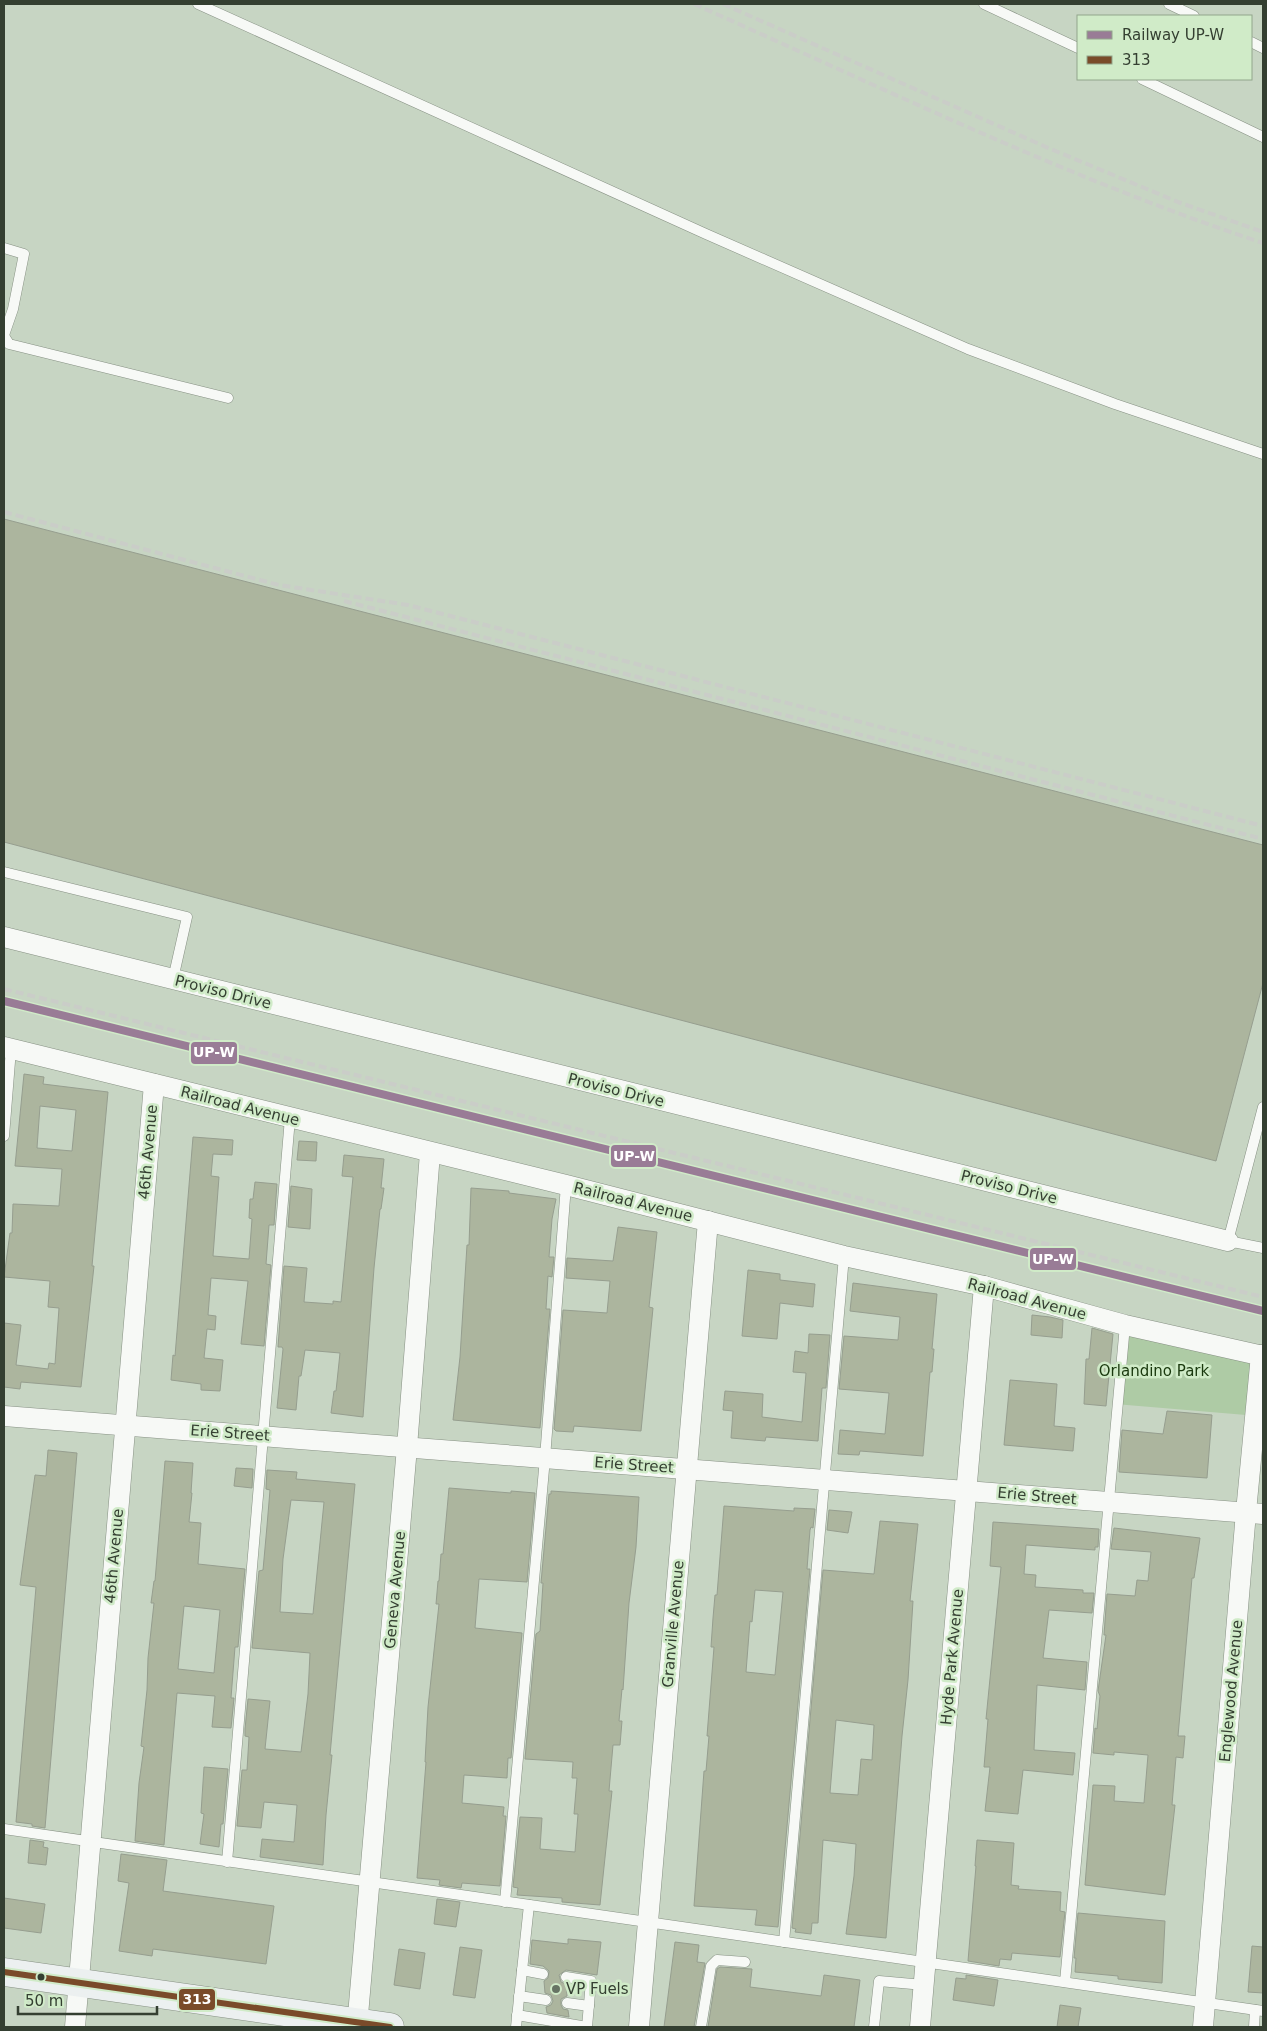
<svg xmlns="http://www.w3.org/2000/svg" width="1267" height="2031" font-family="'DejaVu Sans',sans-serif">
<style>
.green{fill:#aecba5}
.building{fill:#acb59e;stroke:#969e8f;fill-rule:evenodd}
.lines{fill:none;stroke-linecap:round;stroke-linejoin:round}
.service-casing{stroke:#879184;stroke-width:11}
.minor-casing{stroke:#879184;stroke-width:21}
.secondary-casing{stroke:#879184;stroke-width:29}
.service{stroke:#f7f9f6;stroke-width:10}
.minor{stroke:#f7f9f6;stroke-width:20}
.secondary{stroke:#ecf0f0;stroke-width:28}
.rail{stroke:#cacdc8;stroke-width:4;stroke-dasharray:8 4;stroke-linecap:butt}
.bus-1-casing{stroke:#d0ebc8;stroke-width:10}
.bus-1{stroke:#7a4b2a;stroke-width:6}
.rail-1-casing{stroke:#d0ebc8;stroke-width:11}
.rail-1{stroke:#997c96;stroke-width:8}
.bus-dot{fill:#343f31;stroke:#d0ebc8;stroke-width:2}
.poi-dot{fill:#677464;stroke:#d0ebc8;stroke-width:2}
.labels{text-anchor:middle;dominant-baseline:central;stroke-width:5;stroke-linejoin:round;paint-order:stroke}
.street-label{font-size:15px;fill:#343f31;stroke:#d0ebc8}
.park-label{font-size:15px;fill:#19380d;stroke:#d0ebc8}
.poi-label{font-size:15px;fill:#343f31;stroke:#d0ebc8;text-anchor:start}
.line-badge{stroke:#d0ebc8;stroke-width:2}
.badge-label{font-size:14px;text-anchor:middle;font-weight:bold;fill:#fff}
</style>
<rect width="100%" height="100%" fill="#c7d5c3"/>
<polygon class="green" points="1122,1327 1263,1358 1258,1416 1115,1404"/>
<g class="building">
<polygon points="4,519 1263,845 1263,983 1216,1161 4,842"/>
<path d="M24,1074L44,1077L43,1084L108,1092L92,1266H94L81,1387L21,1382L20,1389L4,1387V1323L21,1325L16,1365L48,1369L49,1363L55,1364L59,1308L48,1307L50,1281L4,1277L10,1233H12L13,1204L59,1206L62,1169L15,1166ZM40,1106L76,1110L72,1151L37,1148Z"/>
<polygon points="193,1137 233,1140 232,1155 213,1154 211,1176 219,1177 213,1256 249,1259 252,1219 249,1218 250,1199 253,1199 255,1182 277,1184 274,1225 269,1225 266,1264 271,1265 264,1346 241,1344 248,1281 211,1278 208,1315 216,1316 215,1330 207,1329 204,1358 223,1360 220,1391 201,1390 201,1384 171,1380 173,1355 175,1356"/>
<polygon points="299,1141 317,1142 316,1161 297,1160"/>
<polygon points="344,1155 384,1159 381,1188 384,1188 381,1209 380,1209 374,1268 363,1417 331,1413 334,1391 336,1391 340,1353 305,1350 301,1376 299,1376 296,1410 277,1408 283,1349 282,1347 278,1347 284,1266 307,1268 304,1302 333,1304 333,1301 341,1302 353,1177 342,1176"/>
<polygon points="291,1186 312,1189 310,1229 288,1227"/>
<polygon points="471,1188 509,1191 509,1193 556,1199 552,1219 549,1257 554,1257 552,1277 548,1276 546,1309 550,1309 540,1428 453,1420 460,1357 467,1245 469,1245"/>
<polygon points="618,1227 657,1232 649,1307 653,1308 641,1431 574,1426 573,1432 556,1431 554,1429 563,1310 607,1313 610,1281 566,1278 567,1258 613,1261"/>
<polygon points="748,1270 780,1274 780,1280 815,1284 813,1307 780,1303 777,1339 742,1336"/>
<polygon points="853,1283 937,1294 932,1349 934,1349 932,1372 930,1372 923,1456 860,1451 859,1455 838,1454 840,1430 885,1434 889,1393 839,1389 844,1336 898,1340 900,1317 850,1311"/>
<polygon points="1032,1315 1050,1317 1063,1320 1062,1338 1031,1335"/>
<polygon points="1092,1328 1113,1334 1106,1406 1084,1404 1086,1359 1089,1359"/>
<polygon points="809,1334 830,1335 826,1388 822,1388 818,1441 766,1437 765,1441 731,1438 733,1411 723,1410 725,1391 763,1394 762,1417 802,1422 806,1373 793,1372 795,1351 808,1353"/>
<polygon points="1010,1380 1057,1384 1054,1426 1075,1428 1073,1451 1004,1445"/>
<polygon points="1167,1411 1212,1415 1207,1478 1119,1472 1122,1430 1163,1434"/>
<polygon points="48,1450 77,1453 45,1828 32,1826 32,1824 16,1822 36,1587 20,1585 35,1475 46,1476"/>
<path d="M165,1461L193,1463L191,1493H192L189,1522L201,1523L198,1564L245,1569L238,1647H235L231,1698H234L231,1728L212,1727L215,1696L177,1693L164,1845L135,1841L139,1783L144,1747L141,1746L147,1690L148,1658L154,1603H151L154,1581H155ZM184,1606L220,1610L214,1673L178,1669Z"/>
<polygon points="236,1468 253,1469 252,1488 234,1486"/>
<path d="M267,1470L297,1472L296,1479L355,1484L330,1755H332L326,1815L323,1865L260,1857L262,1839L294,1842L297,1805L264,1802L261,1828L237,1826L242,1770H247L249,1737L245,1736V1729L248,1699L270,1701L265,1749L301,1752L308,1694L310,1653L252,1648L259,1571L263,1570L267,1526L270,1490L266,1489ZM291,1500L324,1502L313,1614L280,1612L283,1559Z"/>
<polygon points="449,1488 511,1493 511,1491 535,1493 527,1582 479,1579 475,1628 522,1633 511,1758 508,1758 507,1778 464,1775 462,1803 504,1807 503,1816 506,1816 500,1886 462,1883 461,1888 439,1885 440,1880 417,1878 426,1762 425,1762 428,1707 439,1604 436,1604 438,1581 439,1581 441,1554 443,1554"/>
<polygon points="551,1491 639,1497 636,1547 629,1603 623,1690 622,1689 619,1721 622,1721 620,1745 613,1745 609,1791 612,1791 600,1905 562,1902 562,1898 517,1895 518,1888 513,1887 520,1817 542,1818 540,1849 575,1852 578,1814 574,1814 577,1778 572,1778 573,1762 525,1759 536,1634 540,1631 543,1583 541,1583 549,1494 551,1494"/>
<path d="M724,1506L794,1511V1508L815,1509L813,1528L811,1527L810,1530L807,1569H810L778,1927L755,1925L757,1910L694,1906L704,1771H706L709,1736H707L714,1647H711L713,1618L715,1595H717ZM755,1590L783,1592L775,1675L746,1672L750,1621L752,1622Z"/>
<polygon points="829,1510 852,1512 848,1533 827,1530"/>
<path d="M880,1521L918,1524L910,1601H913L908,1680L902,1736L886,1938L846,1934L854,1876L856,1844L823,1840L818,1923H812L811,1934L795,1932L796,1929L792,1928L823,1570L874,1574ZM836,1720L874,1725L872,1760L861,1759L858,1795L830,1793Z"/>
<polygon points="993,1522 1099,1529 1098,1547 1095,1547 1095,1550 1026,1545 1024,1574 1036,1575 1035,1587 1083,1590 1083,1593 1094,1593 1092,1613 1049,1610 1043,1658 1087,1662 1085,1690 1037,1685 1034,1750 1075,1753 1073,1775 1023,1770 1018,1814 985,1811 990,1767 984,1767 988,1719 986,1719 1001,1567 990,1566"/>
<polygon points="1114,1528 1200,1538 1194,1578 1192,1578 1178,1736 1185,1736 1183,1758 1176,1757 1172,1805 1175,1805 1165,1895 1085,1885 1093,1785 1115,1786 1114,1801 1144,1803 1148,1755 1114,1752 1114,1755 1093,1753 1095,1728 1097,1729 1100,1696 1098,1691 1106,1635 1104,1635 1107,1594 1135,1596 1137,1580 1148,1581 1151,1552 1111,1549"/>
<polygon points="204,1767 228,1769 223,1824 221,1824 219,1847 200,1844 204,1814 201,1813"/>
<polygon points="30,1840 44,1842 43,1847 48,1848 46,1865 28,1863"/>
<polygon points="977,1840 1014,1843 1011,1885 1019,1886 1018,1889 1061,1892 1060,1911 1065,1912 1060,1957 1012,1953 1011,1960 1000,1959 999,1966 968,1961 976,1866 975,1866"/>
<polygon points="121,1854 167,1860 163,1891 274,1906 266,1964 153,1949 152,1956 119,1951 129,1883 118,1881"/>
<polygon points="4,1898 45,1904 41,1933 4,1928"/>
<polygon points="437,1899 460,1902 456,1927 434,1924"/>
<polygon points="1078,1913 1165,1921 1162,1983 1118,1979 1118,1976 1075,1972 1076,1958 1074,1958"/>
<polygon points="568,1939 601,1942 597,1975 566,1970 559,1975 561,1982 566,1984 567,1996 561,1999 561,2005 563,2009 568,2010 569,2017 547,2013 546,2007 551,2005 553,2001 551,1995 545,1993 544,1981 548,1978 549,1971 543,1966 530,1964 532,1940 568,1944"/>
<polygon points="675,1942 699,1945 697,1962 705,1963 694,2027 664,2027"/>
<polygon points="1252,1946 1263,1947 1263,1993 1248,1992"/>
<polygon points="460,1947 482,1950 475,1998 453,1995"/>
<polygon points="399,1949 425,1953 420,1989 394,1985"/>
<polygon points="720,1967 752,1969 750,1987 821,1996 824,1975 860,1980 854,2027 708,2027 717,1969"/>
<polygon points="966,1975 998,1980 994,2006 953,2000 956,1978 966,1979"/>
<polygon points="1060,2005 1081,2008 1078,2027 1057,2027"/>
</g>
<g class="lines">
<g class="service-casing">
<g id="service">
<polyline points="198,4 706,234 968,349 1115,404 1263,454"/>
<polyline points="984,4 1078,48"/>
<polyline points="1169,4 1194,16"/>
<polyline points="1251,42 1263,48"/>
<polyline points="1142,79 1263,137"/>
<polyline points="4,248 24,254 13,309 4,335"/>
<polyline points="4,336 9,344 228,398"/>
<polyline points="4,872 187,917 173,979"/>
<polyline points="1263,1107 1228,1241 1263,1248"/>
<polyline points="4,1136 11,1049"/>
<polyline points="4,1829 1263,2011"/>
<polyline points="227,1862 290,1118"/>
<polyline points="505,1902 545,1458 566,1185"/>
<polyline points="784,1942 844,1256"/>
<polyline points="522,1970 543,1974"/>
<polyline points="566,1977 591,1981 587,2027"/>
<polyline points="1065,1982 1125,1325"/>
<polyline points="519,1996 546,2000"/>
<polyline points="567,2003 589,2006"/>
<polyline points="517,2015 587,2027"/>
<polyline points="516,2027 529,1905"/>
<polyline points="701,2027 711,1966 717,1960 745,1962"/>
<polyline points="874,2027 879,1981 924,1985"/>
<polyline points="1254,2027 1255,2010"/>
</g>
</g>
<g class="minor-casing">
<g id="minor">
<polyline points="4,937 1228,1241"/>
<polyline points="4,1047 566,1185 844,1256 984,1286 1125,1325 1263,1356"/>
<polyline points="4,1416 1263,1514"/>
<polyline points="75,2027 154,1084"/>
<polyline points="357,2027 407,1447 430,1153"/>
<polyline points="639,2027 708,1221"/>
<polyline points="920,2027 984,1286"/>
<polyline points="1203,2027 1246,1512 1261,1355"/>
</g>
</g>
<g class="secondary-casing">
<polyline id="secondary" points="4,1972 390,2027"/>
</g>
<use href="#service" class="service"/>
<use href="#minor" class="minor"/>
<use href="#secondary" class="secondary"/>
<g class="rail">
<path d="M694,4C881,87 1069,179 1263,243"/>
<polyline points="723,4 1046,147 1178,202 1263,232"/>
<polyline points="4,512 279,585 408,605 1263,826"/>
<polyline points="344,601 1263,839"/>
<polyline points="4,989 1263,1297"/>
</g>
<g class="bus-1-casing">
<polyline id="bus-1" points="4,1972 390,2027"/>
</g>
<use href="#bus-1" class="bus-1"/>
<g class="rail-1-casing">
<polyline id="rail-1" points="4,1001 1263,1311"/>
</g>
<use href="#rail-1" class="rail-1"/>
</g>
<circle class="bus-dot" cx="41" cy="1977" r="4.5"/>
<circle class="poi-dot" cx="556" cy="1989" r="5"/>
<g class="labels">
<g class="street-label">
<text transform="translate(223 992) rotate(14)">Proviso Drive</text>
<text transform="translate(616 1090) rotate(14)">Proviso Drive</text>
<text transform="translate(240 1106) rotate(14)">Railroad Avenue</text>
<text transform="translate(148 1152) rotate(-85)">46th Avenue</text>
<text transform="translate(1009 1187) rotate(14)">Proviso Drive</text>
<text transform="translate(633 1202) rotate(14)">Railroad Avenue</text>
<text transform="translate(1027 1299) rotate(15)">Railroad Avenue</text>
<text transform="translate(230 1433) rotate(4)">Erie Street</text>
<text transform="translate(634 1465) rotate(4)">Erie Street</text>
<text transform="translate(1037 1496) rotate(5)">Erie Street</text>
<text transform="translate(114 1556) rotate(-85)">46th Avenue</text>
<text transform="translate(395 1590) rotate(-85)">Geneva Avenue</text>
<text transform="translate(673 1624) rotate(-85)">Granville Avenue</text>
<text transform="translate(952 1657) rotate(-85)">Hyde Park Avenue</text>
<text transform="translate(1231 1691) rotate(-85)">Englewood Avenue</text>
</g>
<g class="park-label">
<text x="1154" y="1371">Orlandino Park</text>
</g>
<g class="poi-label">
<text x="566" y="1989">VP Fuels</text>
</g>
</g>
<g class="line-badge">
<rect x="190" y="1041" width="48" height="24" rx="5" fill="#997c96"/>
<rect x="610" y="1144" width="47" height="24" rx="5" fill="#997c96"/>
<rect x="1029" y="1247" width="48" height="24" rx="5" fill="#997c96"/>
<rect x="178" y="1988" width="38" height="23" rx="5" fill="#7a4b2a"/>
</g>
<g class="badge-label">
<text x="214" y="1057">UP-W</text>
<text x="634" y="1161">UP-W</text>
<text x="1053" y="1264">UP-W</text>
<text x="197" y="2004">313</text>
</g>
<rect width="1267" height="2031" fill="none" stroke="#343f31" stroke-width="10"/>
<rect x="1077" y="15" width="175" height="65" fill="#d0ebc8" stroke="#92a68c"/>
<rect x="1087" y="31" width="25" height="8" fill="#997c96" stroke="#92a68c"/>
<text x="1122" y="40" font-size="15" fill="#343f31">Railway UP-W</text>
<rect x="1087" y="56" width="25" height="8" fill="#7a4b2a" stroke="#92a68c"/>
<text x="1122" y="65" font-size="15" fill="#343f31">313</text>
<path d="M18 2006v8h139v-8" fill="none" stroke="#343f31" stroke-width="2.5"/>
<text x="25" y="2006" font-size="15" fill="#343f31" stroke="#d0ebc8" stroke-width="4" paint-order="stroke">50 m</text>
</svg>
